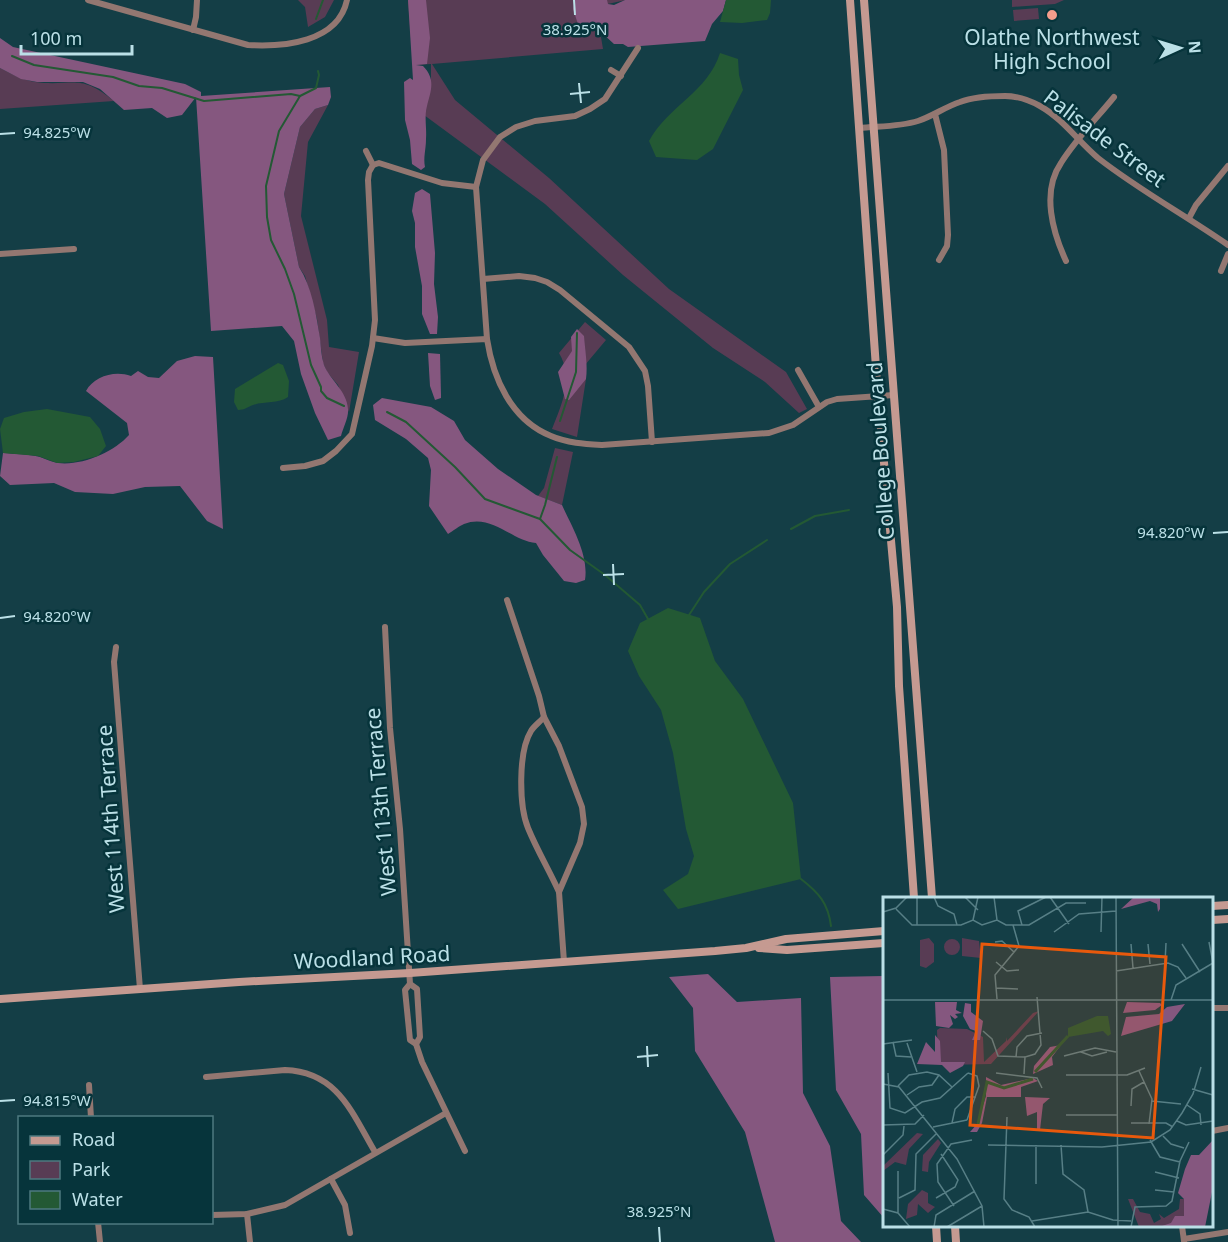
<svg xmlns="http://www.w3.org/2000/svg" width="1228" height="1242" font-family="'Noto Sans',sans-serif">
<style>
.green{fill:#583c54}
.forest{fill:#85577f}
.water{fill:#235934}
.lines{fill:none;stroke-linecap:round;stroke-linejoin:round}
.stream{stroke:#235934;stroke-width:2}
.street{stroke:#937771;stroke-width:6}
.secondary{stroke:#c59a91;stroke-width:8}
.ticks{fill:none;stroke:#bbe0e7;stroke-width:2}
.poi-dot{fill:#f49d8c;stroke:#06343b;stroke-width:2}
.labels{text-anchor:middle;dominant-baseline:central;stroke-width:5;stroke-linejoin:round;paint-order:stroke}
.poi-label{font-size:21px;fill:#bbe0e7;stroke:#06343b}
.street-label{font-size:21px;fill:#bbe0e7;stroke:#06343b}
.inset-river{fill:none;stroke:#235934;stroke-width:3}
.inset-road{fill:none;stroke:#577f86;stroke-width:1.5}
.view{fill:#e8590c;fill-opacity:0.15;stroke:#e8590c;stroke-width:3}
.inset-edge{fill:none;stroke:#bbe0e7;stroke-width:3}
.ticks-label{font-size:15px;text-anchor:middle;fill:#bbe0e7;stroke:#06343b;stroke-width:5;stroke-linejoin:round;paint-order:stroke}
</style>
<rect width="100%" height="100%" fill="#143e46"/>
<g class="green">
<polygon points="298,0 334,0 325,17 308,27 305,7"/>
<polygon points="408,0 626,0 603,5 600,31 603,49 432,64 455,100 549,178 669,289 786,372 807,409 799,413 765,382 713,348 623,275 545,204 424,115 427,82 431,79 431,64 413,65"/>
<polygon points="1012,0 1064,0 1055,4 1012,7"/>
<polygon points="1038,8 1039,19 1014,21 1013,10"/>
<path d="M0,68C12,74 22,80 35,82C73,87 79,72 114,101L0,109Z"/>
<polygon points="328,105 308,142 301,216 327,320 329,347 359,352 349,412 338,385 327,372 323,363 317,319 305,276 299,267 284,194 300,127 315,109"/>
<path d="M585,322L606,340L585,365L586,379L577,437L552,429C562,404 574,378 559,353Z"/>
<polygon points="555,448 573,452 562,505 538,496 544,488"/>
</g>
<g class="forest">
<path d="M408,0H426L430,38L427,64L416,65L423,66C436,79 431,91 427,106C424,116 427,129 426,139C426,150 423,157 425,167L421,170L412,164L410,140L405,120L404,82L410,78L413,80Z"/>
<polygon points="575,0 607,0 608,4 614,5 625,0 726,0 723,11 712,24 705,41 628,47 623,44 614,44 602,33 579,27 573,9"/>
<path d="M0,38L13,47L185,84L201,92V96L330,87L331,97L328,105L315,109L300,127L284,194L299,267C312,287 316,314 320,338C321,347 321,356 324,365C330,380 347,391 348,409C349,417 343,428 341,436L328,440L315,413L301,374L294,341L282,326L211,331L196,97L182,115L167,118L152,108L124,110L100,89L83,82H37L21,79L0,68Z"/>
<polygon points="422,189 430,194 435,253 434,284 438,317 437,334 430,334 422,314 422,286 415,247 415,223 412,211 415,193"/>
<path d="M577,329L584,336C585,350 588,366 586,379L569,400L565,399L558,372L572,351L571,337Z"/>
<polygon points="428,353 440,354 441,395 441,398 435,400 430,386"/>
<path d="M195,356L213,357L223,529L207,521L180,486L145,487L113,494L75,492L54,483L10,485L0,476L3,453C15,454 28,454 40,457C46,459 52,462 58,463C82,466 114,452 129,435L127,423L86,391C94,376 115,370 131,376L138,371L148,377L159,378L177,361Z"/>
<path d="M382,398L431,407L454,421L465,440L498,469L536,495L562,505C572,527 589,555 585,580L576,583L564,581L543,555L536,543C512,541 491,513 464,524C459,526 453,531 448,534L429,506L431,470L428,458L406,439L375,420L373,405Z"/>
<polygon points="708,974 737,1002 801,998 803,1093 830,1146 841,1221 861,1242 775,1242 745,1132 695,1051 693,1008 669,977"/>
<polygon points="884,976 884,1218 864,1195 861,1134 836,1090 830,977"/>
</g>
<g class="water">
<polygon points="726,0 771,0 770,13 767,20 742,23 720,22"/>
<path d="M720,53L738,59L739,75L743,90L713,149L697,160L656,157L649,141C668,106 708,92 720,53Z"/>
<path d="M278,363L283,365L289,381L288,397C278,404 264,401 253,405C247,407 245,410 238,410L234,402L235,389Z"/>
<polygon points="47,409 90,417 100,429 106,446 98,456 74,462 57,463 38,456 3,453 0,429 4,418 24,412"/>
<polygon points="668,608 700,618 715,661 743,699 793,803 801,879 678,909 663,890 688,874 694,856 686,829 673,753 661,710 639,676 628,651 640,623"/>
</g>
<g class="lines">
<g class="stream">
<polyline points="316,19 323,0"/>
<polyline points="12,56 34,65 113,77 139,86 162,88 204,101 291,94 300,96 279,131 266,186 267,217 271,240 285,269 294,294 311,365 321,387 321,391 327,398 344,406"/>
<polyline points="300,96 316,88 319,75 318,71"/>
<polyline points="387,412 406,422 455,467 485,499 540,519 570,550 605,575 640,605 648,619"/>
<polyline points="560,421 576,372 577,333"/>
<polyline points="540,519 545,505 557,457"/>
<polyline points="791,529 815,516 849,510"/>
<polyline points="689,615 704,592 730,564 767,540"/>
<path d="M801,879C819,893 828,903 831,926"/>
</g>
<g class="street">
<path d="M88,0L248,45C283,47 338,43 347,0"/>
<polyline points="193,30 196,17 197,0"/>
<polyline points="611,70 621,76"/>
<polyline points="935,114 944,150 948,235 947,246 939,260"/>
<path d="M859,128C878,126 899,127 918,121C933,116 945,107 960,102C973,97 991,96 1005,96C1017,96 1029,100 1040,106C1063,119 1078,141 1098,158C1139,190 1185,215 1228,245"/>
<polyline points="366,151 373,165"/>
<polyline points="373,165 379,163 442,183 476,187"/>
<polyline points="1189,218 1196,205 1228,166"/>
<polyline points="0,254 74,249"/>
<path d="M1066,261C1053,233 1041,192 1061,163C1076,139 1097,118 1114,97"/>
<polyline points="1221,271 1228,254"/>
<polyline points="483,279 519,276 535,278 547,282 560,290 629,347 645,371 648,386 652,442"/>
<path d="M373,338L405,343L487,339C493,378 511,420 551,436C567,443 585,444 602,445L769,433L793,425L827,402L837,399L894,395"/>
<polyline points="487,339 476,187 483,160 500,137 516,127 535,121 575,116 590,109 605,99 638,48"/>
<polyline points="798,370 819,407"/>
<polyline points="283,468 305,466 323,461 336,451 352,434 372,346 375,320 368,180 369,172 373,165"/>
<polyline points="507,600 539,696 544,717 559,746 582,807 584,824 580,843 559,892 564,962"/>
<polyline points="385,627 390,728 400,829 410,984 417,989 420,1037 416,1044"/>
<polyline points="116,647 114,662 140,989"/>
<path d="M544,717C540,722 534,726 531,731C518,752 519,806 528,828C537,850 549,870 559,892"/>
<polyline points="410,984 405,990 410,1040 416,1044 422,1062 465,1151"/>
<polyline points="1212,1008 1228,1008"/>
<path d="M206,1077L285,1070C338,1072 352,1113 375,1152"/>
<polyline points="89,1085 91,1118"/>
<polyline points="1212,1131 1228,1128"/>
<polyline points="331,1179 345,1205 350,1233"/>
<polyline points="247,1214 250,1242"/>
<polyline points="212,1215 247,1214 285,1205 446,1113"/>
<polyline points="98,1222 100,1242"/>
<polyline points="1182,1226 1184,1241"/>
<polyline points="1184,1239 1228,1232"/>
</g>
<g class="secondary">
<polyline points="850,0 878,396 897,607 899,686 914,898"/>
<polyline points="864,0 932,898"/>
<polyline points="1212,906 1228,905"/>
<polyline points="1212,920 1228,919"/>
<polyline points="759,948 787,950 884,943"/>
<polyline points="0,999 239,982 410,973 715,951 746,948 786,939 884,931"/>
<polyline points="936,1226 937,1242"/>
<polyline points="955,1226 956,1242"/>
</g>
</g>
<path class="ticks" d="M574,0L575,15M579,83L581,103M570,94L590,92M0,134L15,133M1213,533L1228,532M613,564L614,585M603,575L624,574M0,618L15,616M647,1046L648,1067M637,1057L658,1055M0,1101L15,1100M659,1227L660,1242"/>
<circle class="poi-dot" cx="1052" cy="15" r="6"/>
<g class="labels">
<g class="poi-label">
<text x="1052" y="37">Olathe Northwest<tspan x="1052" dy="24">High School</tspan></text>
</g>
<g class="street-label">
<text transform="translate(1105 138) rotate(37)">Palisade Street</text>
<text transform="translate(880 451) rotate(-94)">College Boulevard</text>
<text transform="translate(380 802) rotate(-95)">West 113th Terrace</text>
<text transform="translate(110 819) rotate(-94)">West 114th Terrace</text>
<text transform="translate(372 957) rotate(-3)">Woodland Road</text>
</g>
</g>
<g transform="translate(883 897)">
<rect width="330" height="330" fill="#143e46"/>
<path d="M46,41L51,47V65L43,71L37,69V43ZM79,41L96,44L98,61L79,59ZM61 50a8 8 0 1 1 16 0a8 8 0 1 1-16 0ZM156,114L108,167L61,168L55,163L54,133L57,131L84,132L100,140L101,165L123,144V140L124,144L150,116ZM34,236L40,237L26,252L23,268L12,265L0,274V269ZM55,242L58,246L46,265L45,275L39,274L40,258ZM39,293L45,296V306L52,310L45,316L35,307L34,318L23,322L25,307ZM245,302H250L257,315L267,317L271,326L278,322L276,317L281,321L296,312L297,302H301V330H256Z" fill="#583c54"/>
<path d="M251,0H277V12L275,15L274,7L267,4L238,12ZM52,105H74L73,113L79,116L72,117L75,120L72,122L67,118L70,127L66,131L53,129ZM244,105L277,106L279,108L272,113L240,116ZM82,106L88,107V115L100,124L97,143H89L93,134L87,132L80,119ZM302,107L289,124L238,139L243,120L276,117L284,110ZM52,138L57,144L58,165H82L80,169L67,176L59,168L34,167L43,145L52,155ZM178,148L169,160L170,168L150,177L151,169L167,150ZM103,180L118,188L150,181L155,184L138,190V200H104L99,226L94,235H87L94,227L103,199ZM142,200L167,201L160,207L157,233L154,232V215L144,219ZM330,243V290L322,330H276L288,326L292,319H301V302L295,296L302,272L308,258H316Z" fill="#85577f"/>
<path d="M214,119H225L228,137L225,139L220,134L185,140V131Z" fill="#235934"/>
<path class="inset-river" d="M152,175L185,139M95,227L104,185L121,191L150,182"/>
<path class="inset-road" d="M51,0L55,9L71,17L74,28M82,0L95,13M111,0L114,23M167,0L186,27M233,0L235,330M13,12L29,28H78L90,23L99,28L114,23L123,28H146L183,6H203M0,15L13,11L24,0M90,23L95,0M34,28V0M139,28L135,14L163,0M171,35L196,17L233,14M218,35L219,0M112,45L119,44L131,55M326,45L330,66M248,47L250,71M265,47L267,67M299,47L317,75M113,65L124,74L136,73M282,66L283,46M233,74L285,66L295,70L303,81M113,91L135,92M114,102L112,78L136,49L130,28M0,103H330M288,103L293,88L330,66M100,134L109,142L115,159L142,160M10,145L13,159L28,160M24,146L34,175M0,147L29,143M198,155L209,159L224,155M181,159L212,151L233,155M133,160L134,150L144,139L159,136M256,174L269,202L266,227M5,176L7,211L22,216L39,205L57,201L85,176M113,176L154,181L159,191M141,177L142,160L152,157L158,148L154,100M183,178H245M244,178L262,171M0,187L16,190L74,262L99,309L101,330M15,189L26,178L44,175L56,178L69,190M309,192L330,198M24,198L36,190L49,188L56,178M269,204L298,207M304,208L317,217L318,228M248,209L249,192L261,185M183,218H234M124,220L121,302L129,313L146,320L152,330M84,223L96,189L94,179L85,176M294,224L303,228L330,224M69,226L72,212L84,200H93M248,226H283L290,230M0,228L32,227L41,218M50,230L84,223M280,239L288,247L301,251M267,243L277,260L297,265M105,248L219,250L268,245L287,233L299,216L310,197L318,170M178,248L180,277L201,293L205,315M0,258L20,238L21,229M272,275L296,281M153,287V248M272,293L291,295M16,301L32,293L33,257L54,236M53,301L72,290L75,283L58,257M71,309L55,285L54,267L68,247L89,243M0,312L15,316L27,330M15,316V274M149,324L205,315L230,323L248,324M51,330L53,318L92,294M64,330L99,309M248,330L252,310L283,309L289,304L297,264L306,245"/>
<path class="view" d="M99,47L283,60L270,241L87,228Z"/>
<rect width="330" height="330" class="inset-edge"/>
</g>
<g class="ticks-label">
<text x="575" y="35">38.925°N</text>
<text x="57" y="138">94.825°W</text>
<text x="1171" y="538">94.820°W</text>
<text x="57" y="622">94.820°W</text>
<text x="57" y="1106">94.815°W</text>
<text x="659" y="1217">38.925°N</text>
</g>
<rect x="18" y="1116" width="195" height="108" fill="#06343b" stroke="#4e7980" stroke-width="1.5"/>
<rect x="30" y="1136" width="30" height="9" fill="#c59a91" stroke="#4e7980" stroke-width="1.5"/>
<text x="72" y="1146" font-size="18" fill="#bbe0e7">Road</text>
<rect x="30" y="1161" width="30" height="18" fill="#583c54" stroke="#4e7980" stroke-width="1.5"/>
<text x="72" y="1176" font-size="18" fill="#bbe0e7">Park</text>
<rect x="30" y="1191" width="30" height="18" fill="#235934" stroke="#4e7980" stroke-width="1.5"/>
<text x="72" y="1206" font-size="18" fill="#bbe0e7">Water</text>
<g transform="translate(1180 48) rotate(86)" stroke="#06343b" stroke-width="4.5" paint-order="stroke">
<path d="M0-4.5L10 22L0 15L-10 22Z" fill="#bbe0e7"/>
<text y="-9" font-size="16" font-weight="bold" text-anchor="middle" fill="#bbe0e7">N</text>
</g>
<path d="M21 45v9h111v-9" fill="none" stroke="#bbe0e7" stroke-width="3"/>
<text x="30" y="45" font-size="18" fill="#bbe0e7" stroke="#06343b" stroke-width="4.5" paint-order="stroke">100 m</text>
</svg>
